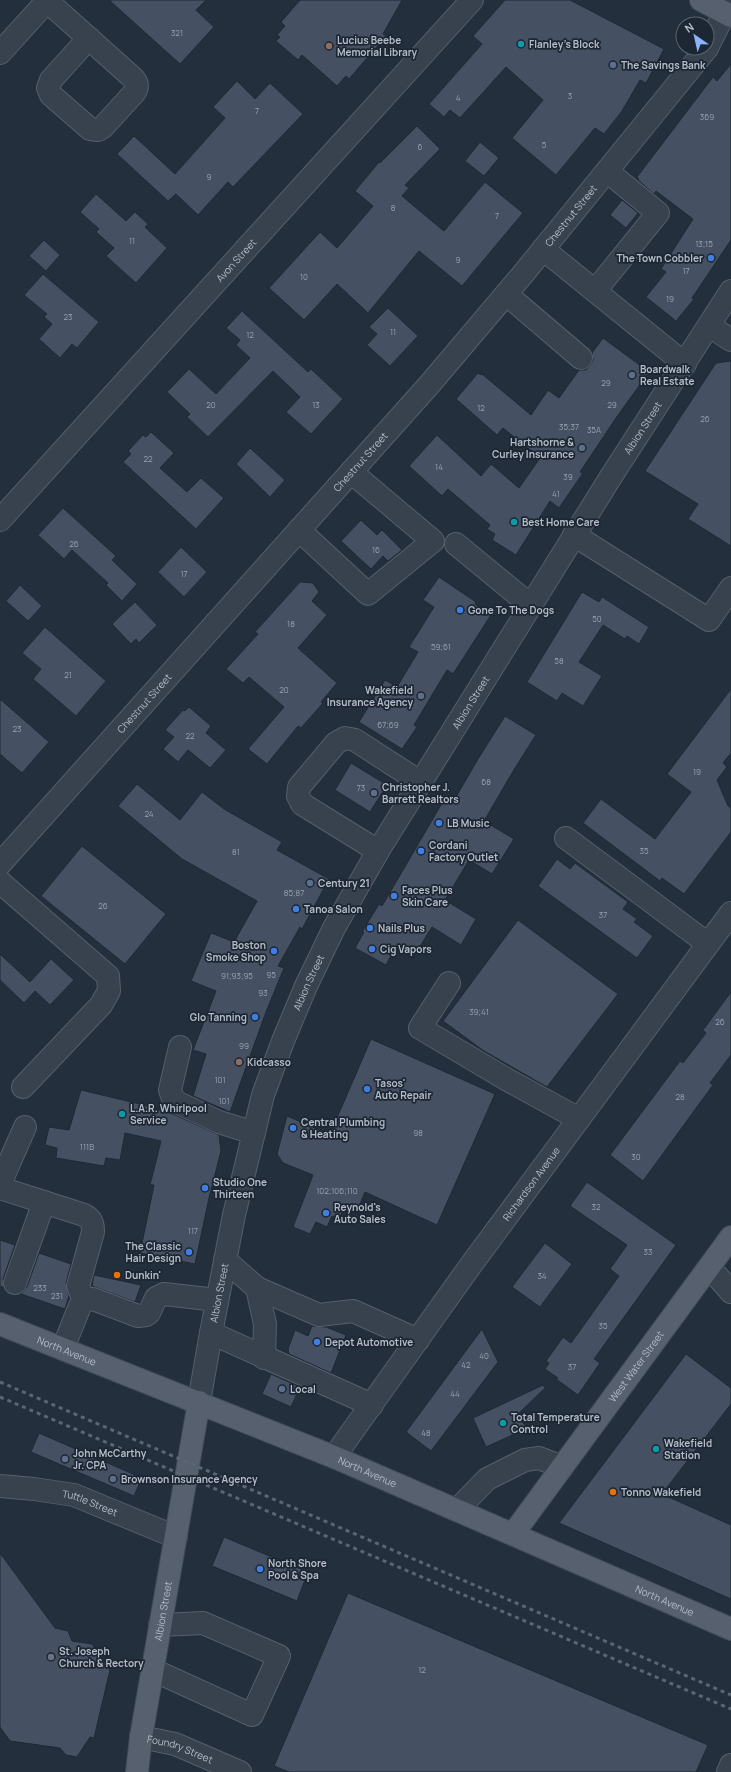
<svg xmlns="http://www.w3.org/2000/svg" width="731" height="1772" font-family="Manrope,sans-serif">
<style>
.building{fill:#455162;stroke:#1f2835}
.lines{fill:none;stroke-linecap:round;stroke-linejoin:round}
.minor-casing{stroke:#565f6c;stroke-width:24}
.major-casing{stroke:#414a57;stroke-width:24}
.minor{stroke:#38414e;stroke-width:22}
.major{stroke:#56606e;stroke-width:22}
.rail{stroke:#5a6575;stroke-width:3;stroke-dasharray:4 4;stroke-linecap:butt}
.culture-dot{fill:#0f9aa8;stroke:#1d2633;stroke-width:1.5}
.education-dot{fill:#8d6e63;stroke:#1d2633;stroke-width:1.5}
.service-dot{fill:#5c6f8a;stroke:#1d2633;stroke-width:1.5}
.shop-dot{fill:#3f7fe0;stroke:#1d2633;stroke-width:1.5}
.food-dot{fill:#e8710a;stroke:#1d2633;stroke-width:1.5}
.worship-dot{fill:#6b7280;stroke:#1d2633;stroke-width:1.5}
.labels{text-anchor:middle;dominant-baseline:central;stroke-width:3.5;stroke-linejoin:round;paint-order:stroke}
.number-label{font-size:8px;fill:#98a1af}
.poi-label{font-size:10px;font-weight:bold;fill:#b4bcc9;stroke:#1d2633;text-anchor:start}
.street-label{font-size:10px;fill:#b4bcc9;stroke:#1d2633}
</style>
<rect width="100%" height="100%" fill="#242f3e"/>
<g class="building">
<polygon points="109,0 206,0 196,10 214,27 180,64"/>
<polygon points="300,0 402,0 383,34 386,36 349,79 346,76 337,86 302,55 298,60 276,41 280,37 277,35 285,26 281,22"/>
<polygon points="505,0 570,0 664,49 646,83 640,80 622,111 604,134 595,128 556,175 512,138 543,100 506,67 460,118 450,110 444,117 429,104 482,44 473,36"/>
<polygon points="731,64 731,240 692,298 694,299 676,321 646,297 666,272 661,269 693,219 656,191 654,194 638,180 639,179 637,177 713,77 717,81"/>
<polygon points="237,81 255,99 270,83 303,114 233,187 228,182 198,215 176,194 168,201 117,154 134,136 175,174 225,118 213,107"/>
<polygon points="417,126 440,149 405,185 409,188 402,196 439,227 444,231 485,182 523,213 462,286 419,251 368,313 337,284 304,320 269,288 320,232 337,248 373,206 355,191 379,162 380,163"/>
<polygon points="480,142 499,158 484,176 465,161"/>
<polygon points="96,194 126,221 135,212 148,224 145,227 167,248 136,283 106,256 114,248 96,232 99,229 80,212"/>
<polygon points="622,200 638,213 626,228 610,215"/>
<polygon points="44,240 60,255 46,271 29,256"/>
<polygon points="43,274 99,322 77,348 72,344 60,358 39,339 52,324 44,317 47,314 24,295"/>
<polygon points="388,308 418,336 390,366 367,345 377,334 369,327"/>
<polygon points="242,311 308,372 311,369 343,399 311,434 286,412 300,397 273,371 208,437 187,417 190,414 167,392 189,369 216,394 250,358 236,345 240,340 226,328"/>
<polygon points="603,338 649,372 616,418 580,472 583,473 559,508 550,501 516,555 492,540 495,534 487,529 490,525 448,489 442,496 409,466 437,435 481,476 491,464 519,488 540,458 503,428 497,435 456,399 478,373 481,375 482,374 531,415 548,390 559,398 579,370 586,370 590,366 593,360 592,353"/>
<polygon points="731,361 731,546 688,519 698,504 645,471 716,363"/>
<polygon points="151,432 174,453 160,468 187,492 201,478 224,498 196,529 123,462 131,454 128,451 143,435 146,437"/>
<polygon points="250,448 285,480 270,497 236,464"/>
<polygon points="63,508 116,556 112,560 137,584 122,601 106,585 108,583 72,550 64,559 38,535"/>
<polygon points="361,520 377,535 382,530 402,550 388,561 383,556 371,569 341,541"/>
<polygon points="181,547 207,572 184,597 158,572"/>
<polygon points="439,577 476,602 475,604 491,615 453,674 447,670 414,725 417,727 402,749 359,722 385,680 397,687 418,652 409,647 434,607 423,600"/>
<polygon points="300,582 313,583 319,592 312,601 327,615 298,648 337,683 321,702 323,703 301,728 298,726 267,764 248,749 284,707 249,677 243,683 226,669 258,634 255,632"/>
<polygon points="20,585 42,606 28,621 6,601"/>
<polygon points="582,592 599,602 602,597 649,627 639,644 627,636 625,639 603,625 579,662 602,676 583,706 562,693 557,701 527,682"/>
<polygon points="135,602 157,625 139,643 136,639 131,644 112,624"/>
<polygon points="45,627 106,681 76,716 33,679 41,669 22,653"/>
<polygon points="731,689 731,753 723,763 727,767 717,780 728,806 731,808 731,832 684,894 662,878 660,881 583,823 601,799 655,839 691,792 667,774"/>
<polygon points="0,699 49,742 22,773 0,754"/>
<polygon points="189,707 211,726 206,733 226,750 210,768 188,750 178,762 163,749 174,737 165,730 183,710 185,711"/>
<polygon points="505,716 536,735 515,768 484,821 514,839 492,874 469,860 445,900 476,919 461,945 432,927 414,956 396,946 386,965 355,948 364,932 362,932 379,904 382,906 445,798 453,802 478,759"/>
<polygon points="351,763 387,785 370,812 335,790"/>
<polygon points="137,784 180,820 202,792 224,809 282,842 277,850 329,879 302,929 300,927 278,966 284,968 266,1012 230,1112 193,1096 206,1054 193,1050 216,991 191,981 211,933 234,942 257,901 182,859 118,806"/>
<polygon points="82,846 166,914 125,964 41,896"/>
<polygon points="557,859 570,869 575,863 628,902 623,909 637,919 634,922 653,936 637,958 538,886"/>
<polygon points="518,920 618,994 547,1087 484,1051 443,1021"/>
<polygon points="0,954 30,982 51,959 74,980 50,1005 35,991 24,1003 0,980"/>
<polygon points="731,992 731,1055 710,1083 713,1085 643,1181 610,1155 680,1061 683,1063 706,1033 703,1030"/>
<polygon points="371,1039 495,1094 437,1225 365,1192 358,1209 346,1204 339,1219 332,1216 327,1227 316,1222 310,1234 293,1227 313,1175 283,1163 277,1154 287,1116 330,1134"/>
<polygon points="81,1090 144,1105 173,1114 219,1135 221,1151 209,1198 195,1264 140,1253 154,1185 150,1185 161,1141 125,1133 120,1160 106,1158 104,1166 56,1158 57,1148 45,1145 49,1127 69,1130"/>
<polygon points="587,1182 676,1245 594,1359 600,1363 578,1395 556,1379 558,1378 545,1369 549,1363 546,1361 563,1337 571,1343 619,1276 610,1269 627,1245 570,1206"/>
<polygon points="0,1240 15,1245 3,1279 4,1288 0,1286"/>
<polygon points="545,1243 572,1264 540,1307 512,1287"/>
<polygon points="39,1253 71,1264 66,1283 69,1296 65,1309 21,1294 27,1287"/>
<polygon points="94,1275 141,1285 135,1302 92,1286"/>
<polygon points="312,1326 326,1327 346,1335 331,1373 289,1354 288,1349 295,1330 308,1336"/>
<polygon points="482,1329 498,1362 431,1451 406,1432"/>
<polygon points="686,1354 731,1388 731,1404 662,1494 731,1525 731,1599 559,1523"/>
<polygon points="271,1374 300,1387 291,1407 262,1394"/>
<polygon points="543,1385 545,1388 516,1416 528,1428 486,1447 473,1418"/>
<polygon points="39,1433 142,1478 134,1496 31,1452"/>
<polygon points="224,1537 308,1572 297,1601 212,1566"/>
<polygon points="0,1553 55,1628 68,1631 72,1641 92,1644 110,1670 94,1738 90,1737 77,1757 66,1755 60,1748 10,1741 0,1727"/>
<polygon points="348,1593 708,1745 696,1772 289,1772 274,1766"/>
</g>
<g class="lines">
<g class="minor-casing">
<g id="minor">
<path d="M47,1L133,78C138,83 138,88 134,93L103,127L98,130L90,129L51,95L48,88L51,80L89,38"/>
<polyline points="707,48 731,0"/>
<polyline points="0,53 48,0"/>
<polyline points="543,249 685,364"/>
<polyline points="595,291 658,213 607,171"/>
<polyline points="506,294 581,358"/>
<polyline points="709,326 731,340"/>
<path id="s1" d="M0,520L472,0"/>
<polyline points="299,530 368,594 433,541 351,472"/>
<polyline points="574,535 709,620 731,588"/>
<polyline points="456,544 530,605"/>
<polyline points="566,838 708,944"/>
<polyline points="378,851 302,804 298,796 299,787 336,743 345,738 355,740 420,782"/>
<path id="s2" d="M0,864L429,385L523,274L707,48"/>
<polyline points="0,882 108,976 109,991 101,1005 23,1087"/>
<polyline points="449,983 420,1028 506,1079 579,1119"/>
<polyline points="180,1047 170,1090 174,1101 219,1122 254,1133"/>
<polyline points="0,1184 25,1127"/>
<path d="M0,1188L84,1215C92,1219 93,1224 93,1232L78,1286L84,1300"/>
<polyline points="225,1260 257,1288 265,1324 264,1358"/>
<polyline points="707,1270 717,1276 731,1292"/>
<polyline points="15,1283 44,1202"/>
<polyline points="257,1288 319,1315 353,1311 418,1340"/>
<polyline points="211,1333 372,1405"/>
<polyline points="63,1348 80,1306 86,1299 93,1299 138,1316 146,1315 149,1313 156,1298 164,1294 217,1300"/>
<path id="s3" d="M199,1402L211,1333L234,1215L263,1095L283,1041L306,986L334,928L378,851L612,475L731,291"/>
<path id="s4" d="M334,1457L468,1269L731,913"/>
<path id="s5" d="M0,1486L34,1489L74,1495L176,1537"/>
<polyline points="457,1510 487,1479 525,1460 539,1458 562,1467"/>
<polyline points="153,1670 252,1715 279,1656 203,1623 160,1625"/>
<path id="s6" d="M141,1737L175,1744L240,1772"/>
<polyline points="728,1772 731,1765"/>
</g>
</g>
<g class="major-casing">
<g id="major">
<polyline points="701,0 731,16"/>
<path id="s7" d="M0,1324L334,1457L731,1629"/>
<path id="s8" d="M513,1534L731,1237"/>
<path id="s9" d="M137,1772L141,1737L199,1402"/>
</g>
</g>
<use href="#minor" class="minor"/>
<use href="#major" class="major"/>
<g class="rail">
<polyline points="0,1382 731,1695"/>
<polyline points="0,1397 731,1709"/>
</g>
</g>
<g class="culture-dot">
<circle cx="521" cy="44" r="4"/>
<circle cx="514" cy="522" r="4"/>
<circle cx="122" cy="1114" r="4"/>
<circle cx="503" cy="1423" r="4"/>
<circle cx="656" cy="1449" r="4"/>
</g>
<g class="education-dot">
<circle cx="329" cy="46" r="4"/>
<circle cx="239" cy="1062" r="4"/>
</g>
<g class="service-dot">
<circle cx="613" cy="65" r="4"/>
<circle cx="632" cy="375" r="4"/>
<circle cx="582" cy="448" r="4"/>
<circle cx="421" cy="696" r="4"/>
<circle cx="374" cy="793" r="4"/>
<circle cx="310" cy="883" r="4"/>
<circle cx="282" cy="1389" r="4"/>
<circle cx="65" cy="1459" r="4"/>
<circle cx="113" cy="1479" r="4"/>
</g>
<g class="shop-dot">
<circle cx="711" cy="258" r="4"/>
<circle cx="460" cy="610" r="4"/>
<circle cx="439" cy="823" r="4"/>
<circle cx="421" cy="851" r="4"/>
<circle cx="394" cy="896" r="4"/>
<circle cx="296" cy="909" r="4"/>
<circle cx="370" cy="928" r="4"/>
<circle cx="372" cy="949" r="4"/>
<circle cx="274" cy="951" r="4"/>
<circle cx="255" cy="1017" r="4"/>
<circle cx="367" cy="1089" r="4"/>
<circle cx="293" cy="1128" r="4"/>
<circle cx="205" cy="1188" r="4"/>
<circle cx="326" cy="1213" r="4"/>
<circle cx="189" cy="1252" r="4"/>
<circle cx="317" cy="1342" r="4"/>
<circle cx="260" cy="1569" r="4"/>
</g>
<g class="food-dot">
<circle cx="117" cy="1275" r="4"/>
<circle cx="613" cy="1492" r="4"/>
</g>
<circle class="worship-dot" cx="51" cy="1657" r="4"/>
<g class="labels">
<g class="number-label">
<text x="177" y="32">321</text>
<text x="570" y="95">3</text>
<text x="458" y="97">4</text>
<text x="257" y="110">7</text>
<text x="707" y="116">369</text>
<text x="544" y="144">5</text>
<text x="420" y="146">6</text>
<text x="209" y="176">9</text>
<text x="393" y="207">8</text>
<text x="497" y="215">7</text>
<text x="132" y="240">11</text>
<text x="704" y="243">13;15</text>
<text x="458" y="259">9</text>
<text x="686" y="270">17</text>
<text x="304" y="276">10</text>
<text x="670" y="298">19</text>
<text x="68" y="316">23</text>
<text x="393" y="331">11</text>
<text x="250" y="334">12</text>
<text x="606" y="382">29</text>
<text x="211" y="404">20</text>
<text x="316" y="404">13</text>
<text x="612" y="404">29</text>
<text x="481" y="407">12</text>
<text x="705" y="418">26</text>
<text x="569" y="426">35;37</text>
<text x="594" y="429">35A</text>
<text x="148" y="458">22</text>
<text x="439" y="466">14</text>
<text x="568" y="476">39</text>
<text x="556" y="493">41</text>
<text x="74" y="543">26</text>
<text x="376" y="549">16</text>
<text x="184" y="573">17</text>
<text x="597" y="618">50</text>
<text x="291" y="623">18</text>
<text x="441" y="646">59;61</text>
<text x="559" y="660">58</text>
<text x="68" y="674">21</text>
<text x="284" y="689">20</text>
<text x="388" y="724">67;69</text>
<text x="17" y="728">23</text>
<text x="190" y="735">22</text>
<text x="697" y="771">19</text>
<text x="486" y="781">68</text>
<text x="361" y="787">73</text>
<text x="149" y="813">24</text>
<text x="644" y="850">35</text>
<text x="236" y="851">81</text>
<text x="294" y="892">85;87</text>
<text x="103" y="905">26</text>
<text x="603" y="914">37</text>
<text x="271" y="974">95</text>
<text x="237" y="975">91;93;95</text>
<text x="263" y="992">93</text>
<text x="479" y="1011">39;41</text>
<text x="720" y="1021">26</text>
<text x="244" y="1045">99</text>
<text x="220" y="1079">101</text>
<text x="680" y="1096">28</text>
<text x="224" y="1100">101</text>
<text x="418" y="1132">98</text>
<text x="87" y="1146">111B</text>
<text x="636" y="1156">30</text>
<text x="337" y="1190">102;106;110</text>
<text x="596" y="1206">32</text>
<text x="193" y="1230">117</text>
<text x="648" y="1251">33</text>
<text x="542" y="1275">34</text>
<text x="40" y="1287">233</text>
<text x="57" y="1295">231</text>
<text x="603" y="1325">35</text>
<text x="484" y="1355">40</text>
<text x="466" y="1364">42</text>
<text x="572" y="1366">37</text>
<text x="455" y="1393">44</text>
<text x="426" y="1432">48</text>
<text x="422" y="1669">12</text>
</g>
<g class="poi-label">
<text x="337" y="40">Lucius Beebe<tspan x="337" dy="12">Memorial Library</tspan></text>
<text x="529" y="44">Flanley's Block</text>
<text x="621" y="65">The Savings Bank</text>
<text x="703" y="258" text-anchor="end">The Town Cobbler</text>
<text x="640" y="369">Boardwalk<tspan x="640" dy="12">Real Estate</tspan></text>
<text x="574" y="442" text-anchor="end">Hartshorne &amp;<tspan x="574" dy="12">Curley Insurance</tspan></text>
<text x="522" y="522">Best Home Care</text>
<text x="468" y="610">Gone To The Dogs</text>
<text x="413" y="690" text-anchor="end">Wakefield<tspan x="413" dy="12">Insurance Agency</tspan></text>
<text x="382" y="787">Christopher J.<tspan x="382" dy="12">Barrett Realtors</tspan></text>
<text x="447" y="823">LB Music</text>
<text x="429" y="845">Cordani<tspan x="429" dy="12">Factory Outlet</tspan></text>
<text x="318" y="883">Century 21</text>
<text x="402" y="890">Faces Plus<tspan x="402" dy="12">Skin Care</tspan></text>
<text x="304" y="909">Tanoa Salon</text>
<text x="378" y="928">Nails Plus</text>
<text x="266" y="945" text-anchor="end">Boston<tspan x="266" dy="12">Smoke Shop</tspan></text>
<text x="380" y="949">Cig Vapors</text>
<text x="247" y="1017" text-anchor="end">Glo Tanning</text>
<text x="247" y="1062">Kidcasso</text>
<text x="375" y="1083">Tasos'<tspan x="375" dy="12">Auto Repair</tspan></text>
<text x="130" y="1108">L.A.R. Whirlpool<tspan x="130" dy="12">Service</tspan></text>
<text x="301" y="1122">Central Plumbing<tspan x="301" dy="12">&amp; Heating</tspan></text>
<text x="213" y="1182">Studio One<tspan x="213" dy="12">Thirteen</tspan></text>
<text x="334" y="1207">Reynold's<tspan x="334" dy="12">Auto Sales</tspan></text>
<text x="181" y="1246" text-anchor="end">The Classic<tspan x="181" dy="12">Hair Design</tspan></text>
<text x="125" y="1275">Dunkin'</text>
<text x="325" y="1342">Depot Automotive</text>
<text x="290" y="1389">Local</text>
<text x="511" y="1417">Total Temperature<tspan x="511" dy="12">Control</tspan></text>
<text x="664" y="1443">Wakefield<tspan x="664" dy="12">Station</tspan></text>
<text x="73" y="1453">John McCarthy<tspan x="73" dy="12">Jr. CPA</tspan></text>
<text x="121" y="1479">Brownson Insurance Agency</text>
<text x="621" y="1492">Tonno Wakefield</text>
<text x="268" y="1563">North Shore<tspan x="268" dy="12">Pool &amp; Spa</tspan></text>
<text x="59" y="1651">St. Joseph<tspan x="59" dy="12">Church &amp; Rectory</tspan></text>
</g>
<g class="street-label">
<text stroke="none"><textPath href="#s2" startOffset="864">Chestnut Street</textPath></text>
<text stroke="none"><textPath href="#s1" startOffset="351">Avon Street</textPath></text>
<text stroke="none"><textPath href="#s3" startOffset="1083">Albion Street</textPath></text>
<text stroke="none"><textPath href="#s2" startOffset="540">Chestnut Street</textPath></text>
<text stroke="none"><textPath href="#s3" startOffset="759">Albion Street</textPath></text>
<text stroke="none"><textPath href="#s2" startOffset="216">Chestnut Street</textPath></text>
<text stroke="none"><textPath href="#s3" startOffset="435">Albion Street</textPath></text>
<text stroke="none"><textPath href="#s4" startOffset="337">Richardson Avenue</textPath></text>
<text stroke="none"><textPath href="#s3" startOffset="111">Albion Street</textPath></text>
<text stroke="none"><textPath href="#s7" startOffset="72">North Avenue</textPath></text>
<text stroke="none"><textPath href="#s8" startOffset="208">West Water Street</textPath></text>
<text stroke="none"><textPath href="#s7" startOffset="396">North Avenue</textPath></text>
<text stroke="none"><textPath href="#s5" startOffset="92">Tuttle Street</textPath></text>
<text stroke="none"><textPath href="#s7" startOffset="720">North Avenue</textPath></text>
<text stroke="none"><textPath href="#s9" startOffset="163">Albion Street</textPath></text>
<text stroke="none"><textPath href="#s6" startOffset="41">Foundry Street</textPath></text>
</g>
</g>
<g transform="translate(695 36) rotate(326)"><circle r="19" fill="#1d2633" stroke="#59626f"/>
<path d="M0-3L7 15L0 10L-7 15Z" fill="#8ab4f8"/>
<text y="-6" font-size="11" font-weight="bold" text-anchor="middle" fill="#b4bcc9">N</text>
</g>
</svg>
